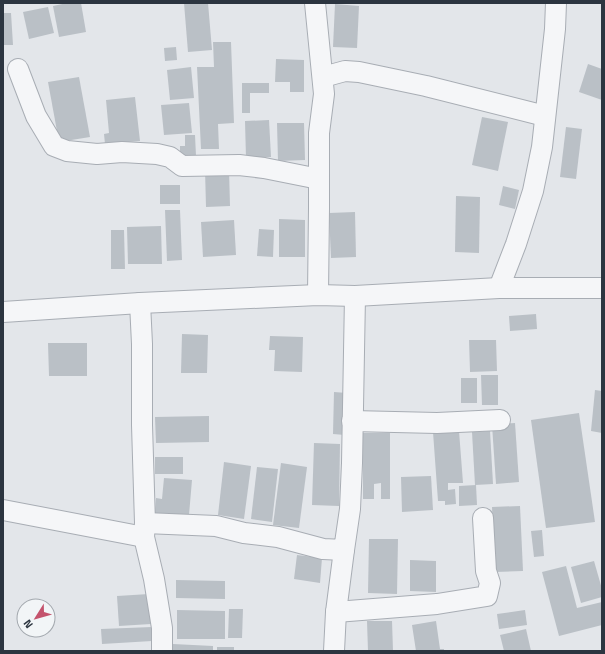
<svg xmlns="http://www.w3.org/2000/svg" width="605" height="654" font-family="'Titillium Web',sans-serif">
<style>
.building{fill:#bac0c6}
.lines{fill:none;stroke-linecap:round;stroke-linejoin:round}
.minor-casing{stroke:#a8adb4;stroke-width:22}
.minor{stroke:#f5f6f8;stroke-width:20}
</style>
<rect width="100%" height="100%" fill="#e3e6ea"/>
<g class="building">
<polygon points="67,3 81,3 86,32 59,37 53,6"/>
<polygon points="184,3 208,3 212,50 188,52"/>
<polygon points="335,4 359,6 357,48 333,47"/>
<polygon points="48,7 54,33 29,39 23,12"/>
<polygon points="3,13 11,13 13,45 3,45"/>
<polygon points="213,42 231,42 234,123 218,124 219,149 201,149 197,67 214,67"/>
<polygon points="176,47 177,60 165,61 164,48"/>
<polygon points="276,59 304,60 304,92 290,92 290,82 275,82"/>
<polygon points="588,64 602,69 602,100 579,92"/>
<polygon points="191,67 194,98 170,100 167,70"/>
<polygon points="79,77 90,137 59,142 48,82"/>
<polygon points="242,83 269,83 269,93 250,93 250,113 242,113"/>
<polygon points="135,97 140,141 105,144 104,134 109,133 106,100"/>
<polygon points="189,103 192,133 164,135 161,105"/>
<polygon points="482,117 508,122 498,171 472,165"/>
<polygon points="269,120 271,157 246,158 245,121"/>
<polygon points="277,123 304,123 305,160 278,161"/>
<polygon points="566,127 582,129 576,179 560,177"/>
<polygon points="185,135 195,135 196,156 180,157 180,146 185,146"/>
<polygon points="205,169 229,169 230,206 206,207"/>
<rect x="160" y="185" width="20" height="19"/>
<polygon points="503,186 519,190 515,209 499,205"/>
<polygon points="456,196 480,197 479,253 455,252"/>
<polygon points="165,210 180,210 182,260 167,261"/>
<polygon points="355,212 356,257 331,258 329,213"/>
<polygon points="279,219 305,220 305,257 279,257"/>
<polygon points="234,220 236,255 203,257 201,222"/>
<polygon points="161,226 162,264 128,264 127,227"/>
<polygon points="259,229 274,230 273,257 257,256"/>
<polygon points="111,230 124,230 125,269 111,269"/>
<polygon points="536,314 537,329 510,331 509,316"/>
<polygon points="182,334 208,335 207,373 181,373"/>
<polygon points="270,336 303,337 302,372 274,371 275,350 269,350"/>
<polygon points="469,340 496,340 497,371 470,372"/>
<polygon points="48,343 87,343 87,376 49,376"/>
<polygon points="481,375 498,375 498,405 482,405"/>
<rect x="461" y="378" width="16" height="25"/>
<polygon points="595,390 602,391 602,433 591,431"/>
<polygon points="334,392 347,393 345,435 333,434"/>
<polygon points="579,413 595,522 546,528 531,420"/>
<polygon points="209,416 209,442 156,443 155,417"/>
<polygon points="515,423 519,482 496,484 492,425"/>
<polygon points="459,431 463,483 448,483 448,490 455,489 456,504 445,505 445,501 438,501 433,432"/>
<polygon points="490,431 493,484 475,485 472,432"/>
<polygon points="363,433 390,433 390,499 381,499 381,483 374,484 374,499 363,499"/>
<polygon points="314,443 340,444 339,506 312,505"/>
<rect x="155" y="457" width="28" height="17"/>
<polygon points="224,462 251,466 244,519 218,515"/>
<polygon points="281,463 307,467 299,528 273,525"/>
<polygon points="257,467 278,469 272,522 251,519"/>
<polygon points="431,476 433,510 402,512 401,477"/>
<polygon points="164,478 192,480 189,515 155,513 156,498 162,499"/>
<polygon points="476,485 477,505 459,506 459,486"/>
<polygon points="520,506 523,571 495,572 492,507"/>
<polygon points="542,530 544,556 534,557 531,531"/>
<polygon points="369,539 398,539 397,594 368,593"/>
<polygon points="297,555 322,558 320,583 294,579"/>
<polygon points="410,560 436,561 436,592 410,591"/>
<polygon points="594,561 602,589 602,597 581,603 571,567"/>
<polygon points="566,566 577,608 602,602 602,625 559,636 542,572"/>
<polygon points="176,580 225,581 225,599 176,598"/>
<polygon points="149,594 151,624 119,626 117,596"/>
<polygon points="229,609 243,609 242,638 228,638"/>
<polygon points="177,610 225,611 225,639 177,639"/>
<polygon points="525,610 527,625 499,629 497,614"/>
<polygon points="367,621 392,621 393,651 368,651"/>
<polygon points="436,621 440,649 444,649 444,651 416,651 412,625"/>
<polygon points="152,627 152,641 102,644 101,629"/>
<polygon points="526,629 531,651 504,651 500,635"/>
<polygon points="173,644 213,646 213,651 173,651"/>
<rect x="217" y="647" width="17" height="4"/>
</g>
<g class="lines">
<g class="minor-casing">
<g id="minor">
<polyline points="315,3 324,94 319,133 319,208 318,295"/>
<polyline points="18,69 36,116 54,146 67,151 97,154 122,152 157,154 170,157 182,166 239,165 264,168 319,179"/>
<polyline points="323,77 345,71 359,72 426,86 545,116"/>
<polyline points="499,288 516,244 533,191 542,147 555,29 556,3"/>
<polyline points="140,303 142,344 142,425 145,523 144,537 154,579 162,628 162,651"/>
<polyline points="3,312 140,303 318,295 355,296 499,288 602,288"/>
<polyline points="352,421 437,423 500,420"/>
<polyline points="3,510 144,537"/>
<polyline points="145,523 216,526 244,533 278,537 323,549 344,550 350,509 352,463 355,296"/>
<polyline points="336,612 437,604 487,596 490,583 486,571 483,518"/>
<polyline points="334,651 336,612 344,550"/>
</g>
</g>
<use href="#minor" class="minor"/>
</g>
<rect width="605" height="654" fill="none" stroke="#2c3540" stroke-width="8"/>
<g transform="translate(36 618) rotate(233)"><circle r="19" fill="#f2f5f7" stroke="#a3a8ae"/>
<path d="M0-3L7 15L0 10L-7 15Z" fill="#c4536d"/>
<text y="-6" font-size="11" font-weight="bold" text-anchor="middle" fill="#2c3540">N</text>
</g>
</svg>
